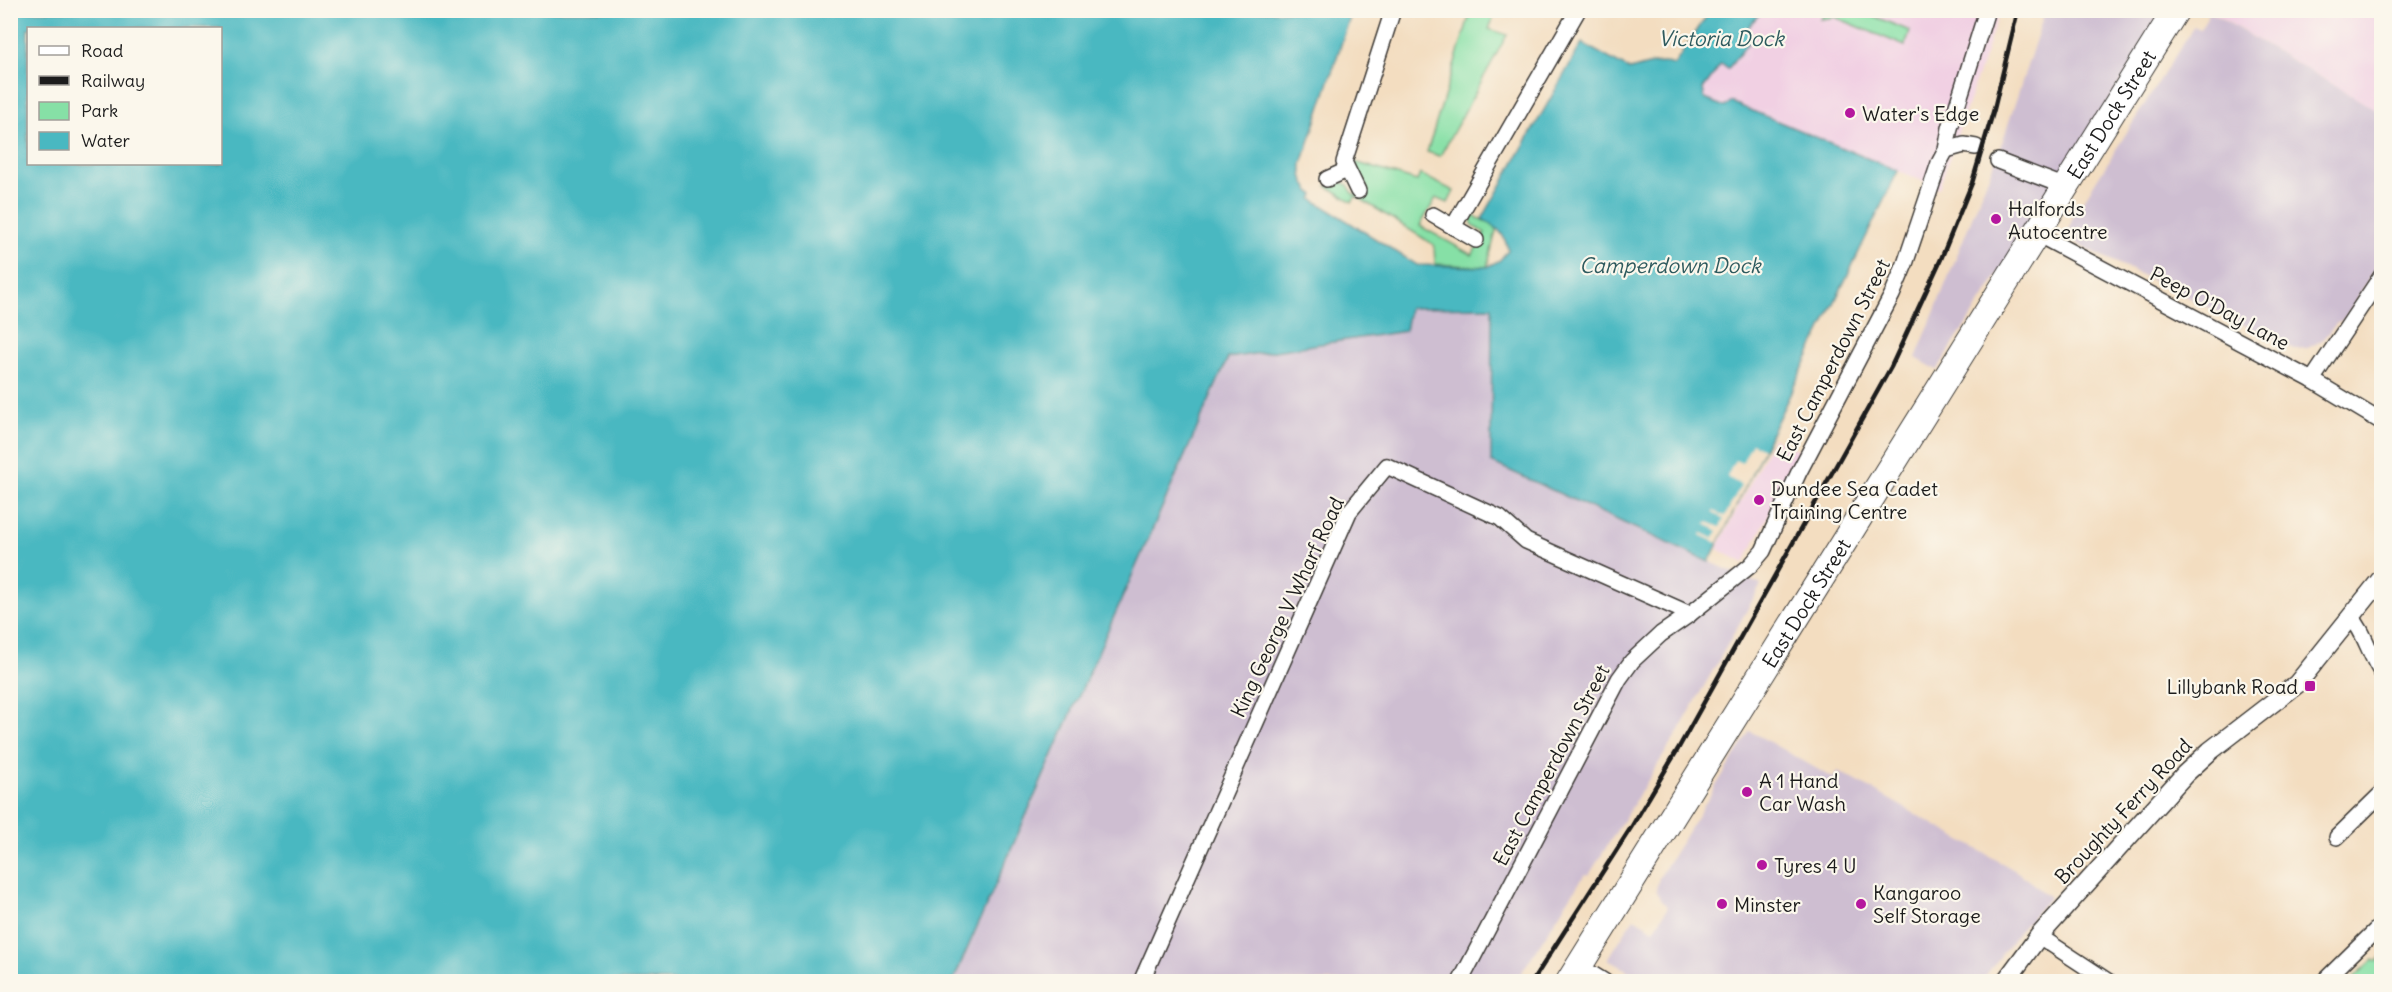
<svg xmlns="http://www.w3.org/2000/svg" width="2392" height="992" font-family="Delius,sans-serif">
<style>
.built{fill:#f1d0e3}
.industrial{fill:#cebed1}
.green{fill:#86e0a6;stroke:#517e61;stroke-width:1.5}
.water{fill:#49b8c1;stroke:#326a6e;stroke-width:1.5;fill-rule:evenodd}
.pier{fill:#f3ddc0}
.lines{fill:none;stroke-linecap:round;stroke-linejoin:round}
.minor-casing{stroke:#3c3935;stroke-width:18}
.tertiary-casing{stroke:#3c3935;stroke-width:21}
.trunk-casing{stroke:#3c3935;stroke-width:28}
.minor{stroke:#fff;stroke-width:15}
.tertiary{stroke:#fff;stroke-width:18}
.trunk{stroke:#fff;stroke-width:26}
.rail{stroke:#1c1c1c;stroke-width:4.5}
.poi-dot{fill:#b5179e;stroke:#fbf7ec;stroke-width:2}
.labels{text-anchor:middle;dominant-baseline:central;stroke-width:4.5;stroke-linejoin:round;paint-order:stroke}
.poi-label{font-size:20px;fill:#1c1c1c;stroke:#fbf7ec;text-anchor:start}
.street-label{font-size:20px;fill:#1c1c1c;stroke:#fbf7ec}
.water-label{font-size:21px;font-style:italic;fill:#2e5a5e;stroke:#fbf7ec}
</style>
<rect width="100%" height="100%" fill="#fbf7ec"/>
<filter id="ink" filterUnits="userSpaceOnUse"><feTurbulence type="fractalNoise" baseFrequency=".0167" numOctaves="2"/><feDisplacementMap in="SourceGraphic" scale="12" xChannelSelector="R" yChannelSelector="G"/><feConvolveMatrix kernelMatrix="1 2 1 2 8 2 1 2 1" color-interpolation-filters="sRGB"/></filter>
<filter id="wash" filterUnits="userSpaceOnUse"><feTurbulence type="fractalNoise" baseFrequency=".008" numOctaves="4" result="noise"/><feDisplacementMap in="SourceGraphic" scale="24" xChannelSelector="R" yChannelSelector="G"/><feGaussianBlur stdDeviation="1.35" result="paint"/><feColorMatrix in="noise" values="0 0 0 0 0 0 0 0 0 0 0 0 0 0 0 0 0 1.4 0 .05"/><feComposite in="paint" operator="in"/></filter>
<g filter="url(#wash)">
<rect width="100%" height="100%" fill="#f3ddc0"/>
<g class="built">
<polygon points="1762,11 2000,11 1939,188 1732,102 1725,107 1705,99 1703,89 1721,64 1728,69 1753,35 1746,30"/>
<polygon points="2211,11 2381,11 2381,113 2213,13"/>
<polygon points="1773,438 1801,452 1744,563 1717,549"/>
</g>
<g class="industrial">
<polygon points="2045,11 2167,11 1937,370 1916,358 2003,140"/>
<polygon points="2210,12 2381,113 2381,263 2376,268 2343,321 2337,323 2321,341 2308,348 2294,349 2078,244 2072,236 2070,228 2072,219 2194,26 2200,29"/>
<polygon points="1492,307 1491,462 1761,585 1680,729 1589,875 1585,874 1516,981 953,982 1228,358 1405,331 1409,308"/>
<polygon points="1750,731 1833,778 1838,771 1873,790 2016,871 2050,897 2019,931 1982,981 1645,981 1608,959 1634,918 1654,930 1668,907 1660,899 1656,889 1659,878"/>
</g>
<g class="green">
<polygon points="1471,11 1496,11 1489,29 1507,35 1440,156 1427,152"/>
<polygon points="1825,11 1861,11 1910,31 1905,46 1835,17 1820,19"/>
<polygon points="1355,162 1417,181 1420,174 1454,191 1448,203 1436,198 1420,226 1472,255 1485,233 1474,227 1471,221 1472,215 1497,227 1487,267 1435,264 1434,245 1356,196 1352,202 1327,186 1342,182 1348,185 1354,195 1367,188 1354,165"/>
<polygon points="2381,958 2381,981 2350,981 2373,960 2377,962"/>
</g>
<path class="water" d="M10,11H1352L1302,164C1301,178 1304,185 1314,195L1312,199L1417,265L1487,267L1500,260L1508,250C1504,232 1497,227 1482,219L1582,43L1630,70C1644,66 1661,60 1674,65L1710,11H1762L1746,30L1753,36L1728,69L1721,64L1703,89L1705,99L1725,107L1731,102L1898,171L1709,562L1491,462L1492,307L1409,308L1405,331L1228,358L953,981H11ZM28,28H220V164H28Z"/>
<polygon class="pier" points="1752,443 1763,449 1718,543 1701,535 1702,533 1713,538 1718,531 1706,524 1707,522 1720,527 1724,519 1713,513 1713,511 1725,516 1741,485 1727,477 1735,460 1742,463"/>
</g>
<g filter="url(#ink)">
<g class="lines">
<g class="minor-casing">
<g id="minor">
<polyline points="1946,150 1964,145 1976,147"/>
<polyline points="1998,161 2066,187"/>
<polyline points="1327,179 1347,170"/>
<polyline points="1358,191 1344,162 1393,10"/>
<polyline points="1433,215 1476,240"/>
<polyline points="1453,227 1578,10"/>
<polyline points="2037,234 2312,380 2382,422"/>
<polyline points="2312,380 2382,275"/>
<path d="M2351,617C2365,632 2369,655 2382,673"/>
<polyline points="2337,837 2382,793"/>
<polyline points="2039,936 2109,982"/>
<polyline points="1579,966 1605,982"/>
<polyline points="1141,982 1349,512 1387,466 1500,518 1526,541 1690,614"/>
<polyline points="1460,982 1619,679 1632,661 1661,634 1690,614 1751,565 1763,551 1799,472 1892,295 1905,264 1939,163 1946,150 1950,128 1987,10"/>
<polyline points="2323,982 2377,929"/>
</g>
</g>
<g class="tertiary-casing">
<polyline id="tertiary" points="2005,982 2039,936 2185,774 2210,751 2297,684 2382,578"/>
</g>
<g class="trunk-casing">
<g id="trunk">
<path id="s1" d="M1569,982L2176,10"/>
</g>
</g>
<use href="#minor" class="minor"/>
<use href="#tertiary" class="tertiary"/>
<use href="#trunk" class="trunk"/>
<polyline class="rail" points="1532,982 1632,826 1678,749 1891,367 1941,259 1972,183 1994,109 2018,10"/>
</g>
</g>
<g class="poi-dot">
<circle cx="1850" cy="113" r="6"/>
<circle cx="1996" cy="219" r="6"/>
<circle cx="1759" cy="500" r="6"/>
<rect x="2304" y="680" width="12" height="12" rx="3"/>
<circle cx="1747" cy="792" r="6"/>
<circle cx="1762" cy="865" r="6"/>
<circle cx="1722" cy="904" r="6"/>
<circle cx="1861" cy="904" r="6"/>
</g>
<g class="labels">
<g class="poi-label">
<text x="1862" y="113">Water's Edge</text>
<text x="2008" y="208">Halfords<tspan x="2008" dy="23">Autocentre</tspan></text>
<text x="1771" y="488">Dundee Sea Cadet<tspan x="1771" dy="23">Training Centre</tspan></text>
<text x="2298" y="686" text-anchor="end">Lillybank Road</text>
<text x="1759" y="780">A 1 Hand<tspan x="1759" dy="23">Car Wash</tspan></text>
<text x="1774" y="865">Tyres 4 U</text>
<text x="1873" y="892">Kangaroo<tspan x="1873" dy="23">Self Storage</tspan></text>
<text x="1734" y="904">Minster</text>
</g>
<g class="street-label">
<text stroke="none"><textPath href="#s1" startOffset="1023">East Dock Street</textPath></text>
<text transform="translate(2220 308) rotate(28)">Peep O'Day Lane</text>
<text transform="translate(1833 360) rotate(-63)">East Camperdown Street</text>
<text stroke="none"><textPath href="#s1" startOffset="447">East Dock Street</textPath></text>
<text transform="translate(1287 607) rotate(-65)">King George V Wharf Road</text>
<text transform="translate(1551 765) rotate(-62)">East Camperdown Street</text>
<text transform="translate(2123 811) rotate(-47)">Broughty Ferry Road</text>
</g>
<g class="water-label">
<text x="1721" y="38">Victoria Dock</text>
<text x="1670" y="265">Camperdown Dock</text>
</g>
</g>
<rect width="2392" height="992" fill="none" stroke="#fbf7ec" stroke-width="36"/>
<rect x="27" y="27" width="195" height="138" fill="#fbf7ec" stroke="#a29f99" stroke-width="1.5"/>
<rect x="39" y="46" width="30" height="9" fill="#ffffff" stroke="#a29f99" stroke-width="1.5"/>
<text x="81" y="57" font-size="18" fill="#1c1c1c">Road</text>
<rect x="39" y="76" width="30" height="9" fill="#1c1c1c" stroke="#a29f99" stroke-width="1.5"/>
<text x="81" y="87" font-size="18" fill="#1c1c1c">Railway</text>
<rect x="39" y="102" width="30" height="18" fill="#86e0a6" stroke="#a29f99" stroke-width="1.5"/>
<text x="81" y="117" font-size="18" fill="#1c1c1c">Park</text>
<rect x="39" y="132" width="30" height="18" fill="#49b8c1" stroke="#a29f99" stroke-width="1.5"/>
<text x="81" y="147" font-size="18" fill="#1c1c1c">Water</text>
</svg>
